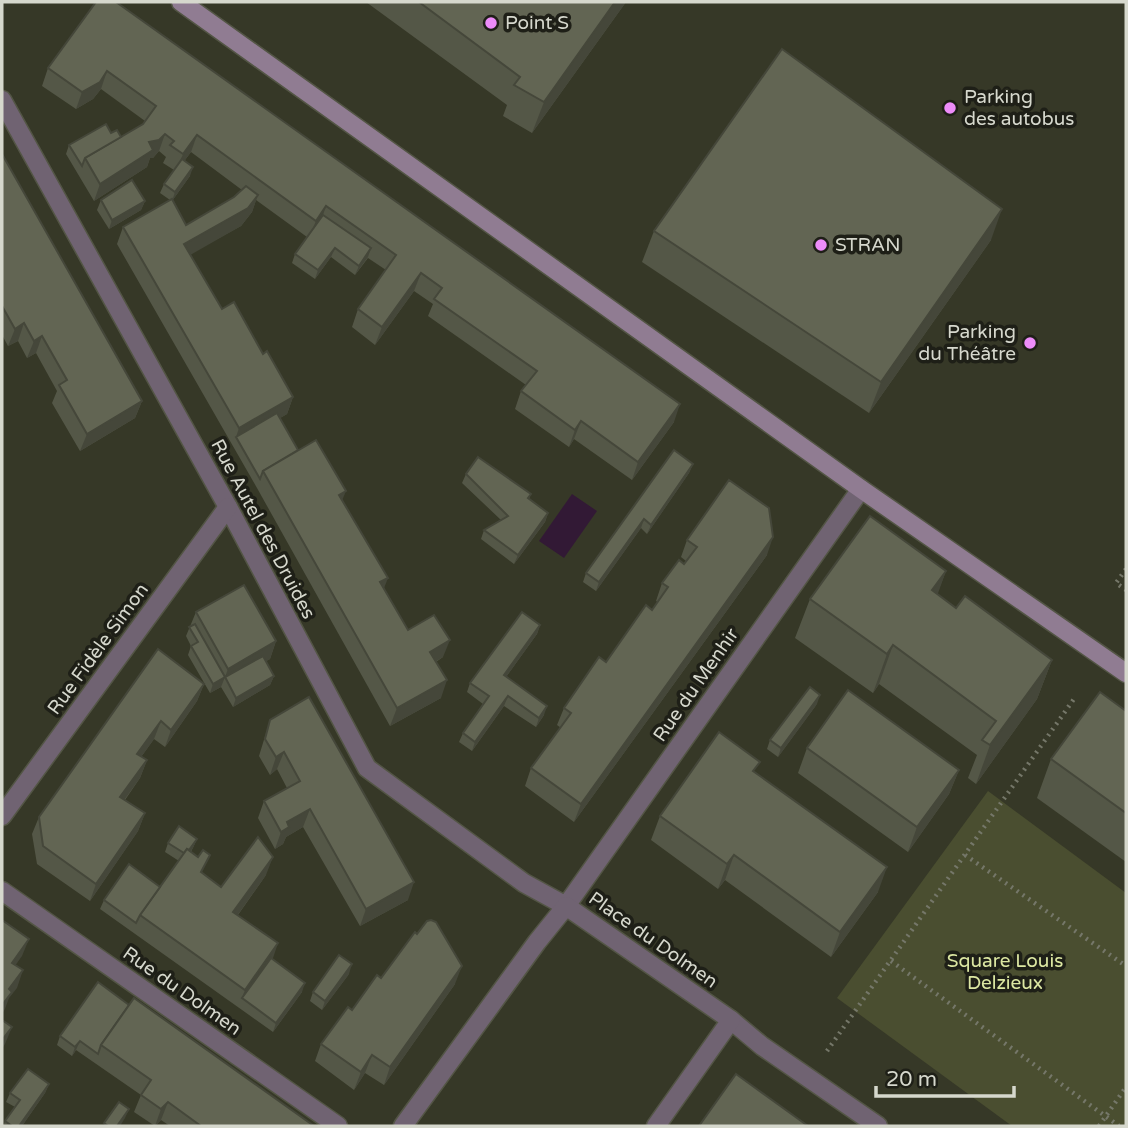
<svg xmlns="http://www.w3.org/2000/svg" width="1128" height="1128" font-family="'Varela Round',sans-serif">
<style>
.green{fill:#4a4e30}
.water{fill:#321935}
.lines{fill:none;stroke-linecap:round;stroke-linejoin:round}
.street-casing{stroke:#535545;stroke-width:21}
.secondary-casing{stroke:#535545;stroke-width:21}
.path{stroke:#757769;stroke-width:4.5;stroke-dasharray:2 5;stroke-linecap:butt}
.street{stroke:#706372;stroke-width:18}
.secondary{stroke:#907c92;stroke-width:18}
.wall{fill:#545747;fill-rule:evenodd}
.shaded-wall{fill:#45473a}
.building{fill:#626553;stroke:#45473a;stroke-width:2}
.poi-dot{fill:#ed8cf9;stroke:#1e1f17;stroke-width:2.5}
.labels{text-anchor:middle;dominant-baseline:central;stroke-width:7;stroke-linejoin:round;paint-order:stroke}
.poi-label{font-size:19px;fill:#d6d8cd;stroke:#1e1f17;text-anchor:start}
.street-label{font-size:19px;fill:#d6d8cd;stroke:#1e1f17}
.park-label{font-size:19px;fill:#dce7a2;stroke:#1e1f17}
</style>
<rect width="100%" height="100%" fill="#363827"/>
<polygon class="green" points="988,791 1126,893 1126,1126 1012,1126 837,998"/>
<polygon class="water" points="572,494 597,511 564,558 539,541"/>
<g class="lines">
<g class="street-casing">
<g id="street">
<polyline points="2,100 228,507 367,768 524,883 566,906 861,489"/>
<polyline points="2,816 228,507"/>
<polyline points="2,891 338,1126"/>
<polyline points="731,1020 762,1046 878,1126"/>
<polyline points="403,1126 537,942 566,906 731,1020 656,1126"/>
</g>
</g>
<g class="secondary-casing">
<polyline id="secondary" points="181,2 861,489 1126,673"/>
</g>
<g class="path">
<polyline points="1126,569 1116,583 1126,590"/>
<polyline points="965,855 1126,966"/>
<polyline points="891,961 1119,1126"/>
<polyline points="827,1051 1076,696"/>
<polyline points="1099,1126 1126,1087"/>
</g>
<use href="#street" class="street"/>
<use href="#secondary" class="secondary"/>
</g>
<g class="wall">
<path d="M96,2L674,422L632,480L574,439L569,447L515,409L521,391L526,385L428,316L433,304L414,291L375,345L352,327L358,309L386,270L368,258L355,275L331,257L315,279L292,263L295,254L307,237L256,200L252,212L241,226L190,254L222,309L263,354L293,397L287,414L280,418L298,450L342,501L384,588L408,630L443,657L436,662L441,698L390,726L257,488L117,244L123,227L170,200L160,193L164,184L174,170L163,163L166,157L159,151L153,158H150L147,167L94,201L66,154L69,145L111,133L121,137L143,124L145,121L101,89L93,99L76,109L42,86L48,68ZM191,152L242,190L234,197L186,225L172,201L190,176L185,160Z"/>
<polygon points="366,2 626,2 532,133 503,116 507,105"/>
<polygon points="2,154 142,401 135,418 80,451 52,403 57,391 36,353 27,358 18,341 8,346 2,335"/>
<polygon points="101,200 145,201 141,210 109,229 97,210"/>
<polygon points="654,231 991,240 869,413 642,262"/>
<polygon points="693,464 689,473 647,534 641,528 596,591 583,582 586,573"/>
<polygon points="466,474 531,494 529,499 548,513 545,522 514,564 481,539 484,530 501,520 462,483"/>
<polygon points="687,540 767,555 574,822 525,786 531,768 561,728 557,725 564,708 606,662 652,610 658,602 656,601 662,583 686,561 681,557"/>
<polygon points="946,571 937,594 956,608 1052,660 1037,699 976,784 968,778 977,755 879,684 873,693 795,638 810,599"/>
<polygon points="196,612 276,641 270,659 266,661 274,676 270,685 233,707 221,687 210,693 188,655 191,646 186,636"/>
<polygon points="540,625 537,634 506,677 544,715 536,727 504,706 472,751 459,742 463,733 483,704 467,692 470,683"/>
<polygon points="204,684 197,701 165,747 154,739 141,757 147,760 140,778 125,800 145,813 138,831 90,901 37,864 32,834 39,817"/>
<polygon points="817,704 778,757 767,749 770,740"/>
<polygon points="1126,711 1126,862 1037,798 1051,759"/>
<polygon points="270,720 408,900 360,926 303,827 286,837 283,844 275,849 258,818 264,801 287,788 277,769 270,775 259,756"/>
<polygon points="807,748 959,770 949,794 908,852 798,773"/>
<polygon points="756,773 878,892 831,957 725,880 718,889 651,840 660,816"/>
<polygon points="197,839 191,852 203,873 221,887 266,875 238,915 273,959 302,992 273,1032 100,909 104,900 160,887 179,861 165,852 168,843"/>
<polygon points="349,974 322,1010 310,1001 313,992"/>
<polygon points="381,978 455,984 384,1085 365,1073 354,1090 315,1061 321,1044"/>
<polygon points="129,1005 314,1126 170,1126 161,1120 155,1126 134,1112 141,1095 76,1050 72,1056 57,1045 60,1036"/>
<polygon points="49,1084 45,1093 22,1126 3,1126 5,1121 15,1107 6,1102 10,1093"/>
</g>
<g class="shaded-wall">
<polygon points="615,2 626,2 532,133 544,102"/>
<polygon points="107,71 101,89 93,99 76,109 82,92"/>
<polygon points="165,134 159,151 153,158 150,158 147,167 94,201 100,184 149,142"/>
<polygon points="197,135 191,152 176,172 183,154"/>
<polygon points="193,167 190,176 172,201 175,192"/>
<polygon points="258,195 252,212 241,226 178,262 184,244"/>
<polygon points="145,201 141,210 109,229 112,220"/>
<polygon points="326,206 320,224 309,238 316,221"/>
<polygon points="1002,209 991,240 869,413 881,382"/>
<polygon points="335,248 331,257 315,279 318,270"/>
<polygon points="371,248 368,257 355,275 359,266"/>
<polygon points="421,273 414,291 375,345 382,327"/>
<polygon points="24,323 18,341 8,346 15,329"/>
<polygon points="42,336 36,353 27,358 34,341"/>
<polygon points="293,397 287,414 239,442 236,437 239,428"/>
<polygon points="142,401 135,418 80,451 87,434"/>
<polygon points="680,404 674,422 632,480 638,462"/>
<polygon points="581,421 574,439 569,447 575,430"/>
<polygon points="693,464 689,473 647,534 651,525"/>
<polygon points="346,491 339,508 339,495"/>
<polygon points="548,513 545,522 514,564 518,555"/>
<polygon points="644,519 641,528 596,591 599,582"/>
<polygon points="773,537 767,555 574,822 581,804"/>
<polygon points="946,571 932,610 932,590"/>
<polygon points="388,578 381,596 380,582"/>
<polygon points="540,625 537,634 501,684 504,675"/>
<polygon points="450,640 443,657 423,669 430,652"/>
<polygon points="276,641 270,659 228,683 225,677 228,669"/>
<polygon points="893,645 879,684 873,693 887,654"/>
<polygon points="1052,660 1037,699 976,784 990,745"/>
<polygon points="274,676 270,685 233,707 236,698"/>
<polygon points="225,677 221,687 210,693 213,684"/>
<polygon points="447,680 441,698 390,726 397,708"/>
<polygon points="204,684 197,701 165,747 171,730"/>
<polygon points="820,695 817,704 778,757 781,748"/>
<polygon points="508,696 504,706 472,751 475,742"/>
<polygon points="547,706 544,715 536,727 539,718"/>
<polygon points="161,721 154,739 131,771 137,754"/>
<polygon points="284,752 277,769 270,775 276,757"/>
<polygon points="147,760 140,778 114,814 120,797"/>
<polygon points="959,770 949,794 908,852 917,827"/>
<polygon points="310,809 303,827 286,837 283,844 275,849 281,832 287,822"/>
<polygon points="145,813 138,831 90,901 96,884"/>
<polygon points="197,839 193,848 182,863 186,854"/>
<polygon points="734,855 725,880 718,889 727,864"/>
<polygon points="273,857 266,875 227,930 233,912"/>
<polygon points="887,867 878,892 831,957 840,932"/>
<polygon points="414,882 408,900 360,926 366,909"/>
<polygon points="29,939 22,956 5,980 12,963"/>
<polygon points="278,943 272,961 242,998 245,990"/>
<polygon points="352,964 349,974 322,1010 325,1001"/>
<polygon points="462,966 455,984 384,1085 390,1067"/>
<polygon points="23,970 17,988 9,998 5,1009 2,1014 2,1005 9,989"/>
<polygon points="305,983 302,992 273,1032 276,1023"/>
<polygon points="12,1027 5,1044 2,1049 2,1040"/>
<polygon points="80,1041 76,1050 72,1056 75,1047"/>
<polygon points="372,1055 365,1073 354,1090 361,1072"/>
<polygon points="49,1084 45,1093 22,1126 19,1126"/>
<polygon points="168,1102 161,1120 155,1126 161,1109"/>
<polygon points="129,1109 125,1118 120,1126 117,1126"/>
</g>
<g class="building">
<polygon points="96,2 116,2 680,404 638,462 581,421 575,430 521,391 537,371 434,299 442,288 421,273 382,327 358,309 396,255 326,206 316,221 197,135 183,154 170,145 174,141 165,134 159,140 149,142 153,150 100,184 85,158 143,124 156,106 107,71 100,82 82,92 48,68"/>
<polygon points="419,2 615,2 544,102 514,85 520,77"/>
<polygon points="782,49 1002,209 881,382 654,231"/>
<polygon points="106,124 111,133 117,130 121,137 85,158 82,166 69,145"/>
<polygon points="2,154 142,401 87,434 59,385 67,380 42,336 34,341 24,323 15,329 2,306"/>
<polygon points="182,159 193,167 175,192 164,184"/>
<polygon points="132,180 145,201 112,220 101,200"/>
<polygon points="246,186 258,195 248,208 184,244 222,309 234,302 263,354 267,351 293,397 239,428 123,227 172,199 186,225 234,197"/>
<polygon points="323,215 371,248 359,266 335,248 318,270 295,254"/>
<polygon points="277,413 298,450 263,471 260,479 236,437"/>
<polygon points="316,440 346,491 339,495 388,578 380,582 408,630 434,615 450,640 430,652 447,680 397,708 263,471"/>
<polygon points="674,450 693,464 651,525 644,519 599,582 586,573"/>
<polygon points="478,457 531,494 528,498 548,513 518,555 484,530 508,516 466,474"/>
<polygon points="729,480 769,508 773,537 581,804 531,768 571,713 564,708 599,657 606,662 646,605 652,610 668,587 662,583 679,560 684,564 697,547 687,540"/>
<polygon points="870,516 946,571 932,590 956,608 965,596 1052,660 990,745 982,740 996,721 893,645 887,654 810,599"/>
<polygon points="244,585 276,641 228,669 196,612"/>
<polygon points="522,612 540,625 504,675 547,706 539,718 508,696 475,742 463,733 489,696 470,683"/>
<polygon points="195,624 225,677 213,684 191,646 198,642 189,627"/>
<polygon points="158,649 204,684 171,730 161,721 137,754 147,760 120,797 145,813 96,884 43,846 39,817"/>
<polygon points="263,656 274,676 236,698 225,677"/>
<polygon points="810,687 820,695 781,748 770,740"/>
<polygon points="848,690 959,770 917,827 807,748"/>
<polygon points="1100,692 1126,711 1126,813 1051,759"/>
<polygon points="309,697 414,882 366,909 310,809 287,822 289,827 281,832 264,801 300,781 284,752 276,757 265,739 270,720"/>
<polygon points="719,732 760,762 753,771 887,867 840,932 734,855 727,864 660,816"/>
<polygon points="179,826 197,839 189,850 187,849 184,853 168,843"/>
<polygon points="258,837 273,857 233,912 278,943 245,990 140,915 187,849 198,857 203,850 210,855 201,872 221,887"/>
<polygon points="129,864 160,887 140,915 136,923 104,900"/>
<polygon points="2,920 29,939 12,963 23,970 9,989 12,992 2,1005"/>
<polygon points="431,920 436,922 462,966 390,1067 372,1055 361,1072 321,1044 348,1007 352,1010 377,975 381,978 415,932 417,934 427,921"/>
<polygon points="339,955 352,964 325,1001 313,992"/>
<polygon points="271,958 305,983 276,1023 242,998"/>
<polygon points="98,982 129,1005 101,1045 98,1054 80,1041 75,1047 60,1036"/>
<polygon points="134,998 314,1126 201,1126 168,1102 161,1109 141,1095 151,1080 101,1045"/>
<polygon points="2,1020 12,1027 2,1040"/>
<polygon points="28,1069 49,1084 19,1126 12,1126 5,1121 20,1100 10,1093"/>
<polygon points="736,1074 808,1126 699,1126"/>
<polygon points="119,1102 129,1109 117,1126 108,1126 104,1123"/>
</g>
<g class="poi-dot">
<circle cx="491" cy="23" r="7"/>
<circle cx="950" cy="108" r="7"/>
<circle cx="821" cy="245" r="7"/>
<circle cx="1030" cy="343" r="7"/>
</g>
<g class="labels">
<g class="poi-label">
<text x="505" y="23">Point S</text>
<text x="964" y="97">Parking<tspan x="964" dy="22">des autobus</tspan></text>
<text x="835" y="245">STRAN</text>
<text x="1016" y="332" text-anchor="end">Parking<tspan x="1016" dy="22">du Théâtre</tspan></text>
</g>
<g class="street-label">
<text transform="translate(263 529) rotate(62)">Rue Autel des Druides</text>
<text transform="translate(98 649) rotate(-54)">Rue Fidèle Simon</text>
<text transform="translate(696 685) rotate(-55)">Rue du Menhir</text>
<text transform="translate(653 940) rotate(35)">Place du Dolmen</text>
<text transform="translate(182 991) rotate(35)">Rue du Dolmen</text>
</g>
<g class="park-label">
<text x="1005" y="961">Square Louis<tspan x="1005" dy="22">Delzieux</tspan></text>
</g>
</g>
<rect width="1128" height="1128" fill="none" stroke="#d6d8cd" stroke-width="7"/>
<path d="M876 1086v10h138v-10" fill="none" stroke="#d6d8cd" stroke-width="3.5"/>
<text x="886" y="1086" font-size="21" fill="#d6d8cd" stroke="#1e1f17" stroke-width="5" paint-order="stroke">20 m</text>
</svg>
